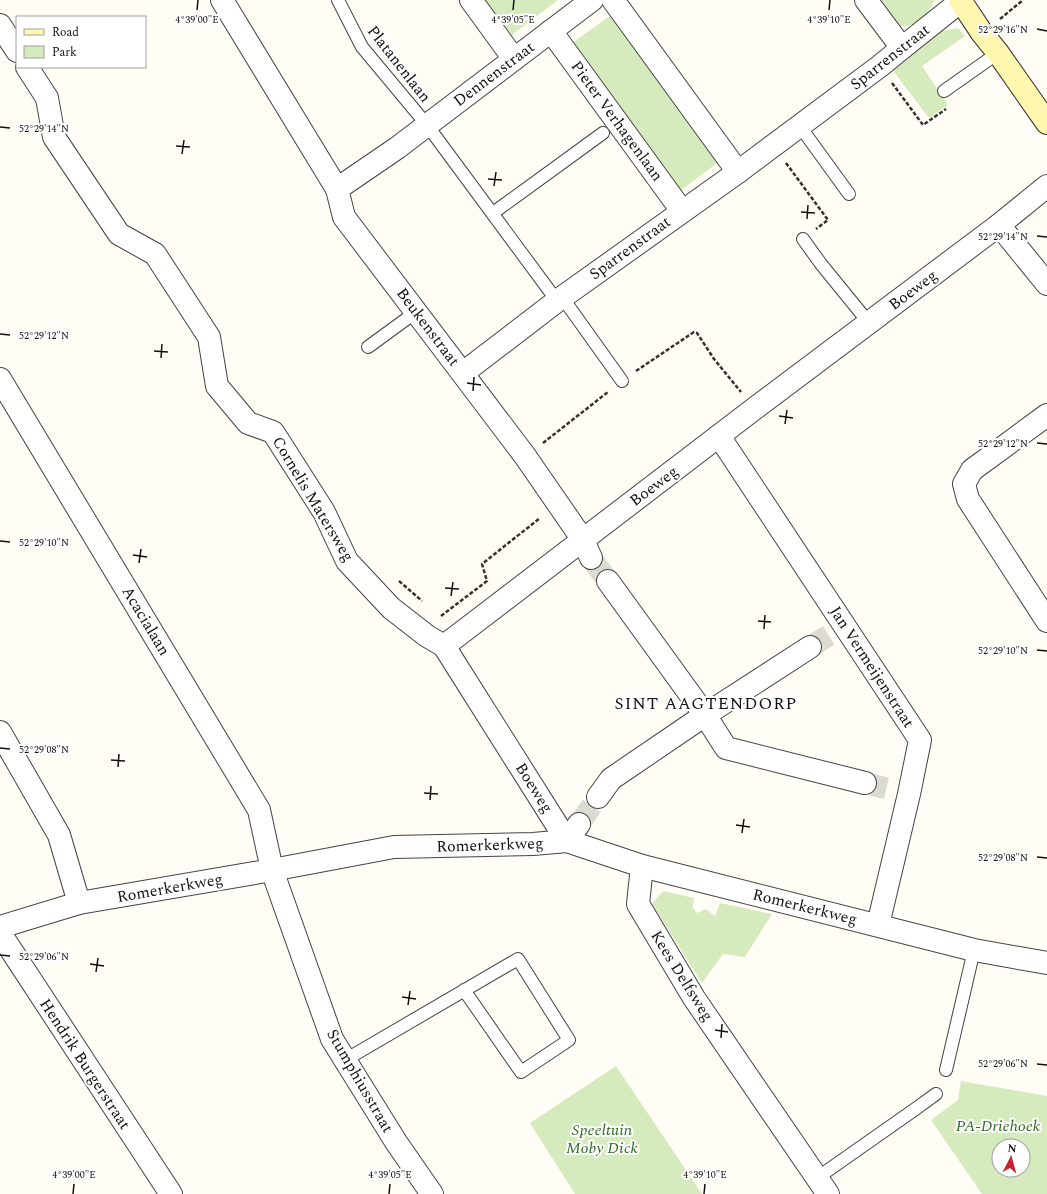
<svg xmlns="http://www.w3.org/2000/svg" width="1047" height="1194" font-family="Spectral,serif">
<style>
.green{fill:#d5ebbd;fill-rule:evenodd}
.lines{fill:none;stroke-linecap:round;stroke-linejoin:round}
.street-tunnel{stroke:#dbdad3;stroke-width:22;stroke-dasharray:22 11;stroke-linecap:butt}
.lane-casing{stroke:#444;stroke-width:14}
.street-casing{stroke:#444;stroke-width:24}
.secondary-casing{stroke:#333;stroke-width:24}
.path{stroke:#333;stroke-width:2.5;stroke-dasharray:4 2;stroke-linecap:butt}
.lane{stroke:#fff;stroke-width:12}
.street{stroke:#fff;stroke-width:22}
.secondary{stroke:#fff6b0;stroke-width:22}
.ticks{fill:none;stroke:#111;stroke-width:1.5}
.labels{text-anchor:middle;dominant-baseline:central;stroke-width:4;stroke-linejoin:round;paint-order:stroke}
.street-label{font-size:16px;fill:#111;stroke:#fff}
.park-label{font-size:16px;font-style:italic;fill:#2f6b1f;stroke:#fff}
.neighbourhood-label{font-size:17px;letter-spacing:1px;fill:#111;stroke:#fff}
.ticks-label{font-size:10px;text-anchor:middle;fill:#111;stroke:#fff;stroke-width:4;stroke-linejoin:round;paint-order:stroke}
</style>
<rect width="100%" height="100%" fill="#fffdf5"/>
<g class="green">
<polygon points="480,0 558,0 508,38"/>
<path d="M876,0H935C932,4 930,10 927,14C918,24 902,32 891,21C885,15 881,7 876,0Z"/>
<polygon points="614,13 721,160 676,194 568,46"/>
<polygon points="958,28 965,36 922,66 948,105 929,118 891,68 938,32"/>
<polygon points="663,891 694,898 693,908 697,913 706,909 715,916 720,903 772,914 745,957 723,954 702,983 652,904"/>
<polygon points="616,1066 702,1194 575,1194 530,1123"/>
<path d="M961,1081L1047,1096V1194H982L931,1120L958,1100ZM999,1146H1023V1170H999Z"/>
</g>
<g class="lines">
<g class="street-tunnel">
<polyline points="591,558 608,581"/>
<polyline points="810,647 834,632"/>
<polyline points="865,783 893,790"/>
<polyline points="579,824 598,797"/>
</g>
<g class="lane-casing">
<g id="lane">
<polyline points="338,0 362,47 427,125 557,301"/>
<polyline points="944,91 998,53"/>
<polyline points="799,125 849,194"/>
<polyline points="493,213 603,133"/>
<polyline points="803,239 821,264 869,323"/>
<polyline points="562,297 622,381"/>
<polyline points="368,347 416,312"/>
<polyline points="345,1060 518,959 569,1040 521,1072 464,990"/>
<polyline points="946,1070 974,950"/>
<polyline points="817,1178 914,1110 936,1094"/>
</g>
</g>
<g class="street-casing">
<g id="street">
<polyline points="222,0 337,189"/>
<polyline points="471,0 514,59"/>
<polyline points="613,0 738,172"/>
<polyline points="866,0 902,48"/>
<polyline points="0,25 17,51"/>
<polyline points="551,31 682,211"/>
<polyline points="27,67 47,98 54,137 119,234 155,254 209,337 217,386 248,423 273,432 324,512 347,561 391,608 427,636 444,646 567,841"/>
<polyline points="999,225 1047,284"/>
<polyline points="463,373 557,301 738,172 880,66 902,48 961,1"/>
<polyline points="0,379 259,810 272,870 332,1039 396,1142 432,1194"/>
<polyline points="1047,415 972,470 964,484 968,499 1047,621"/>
<polyline points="719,436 920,740 909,794 878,925"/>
<polyline points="591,558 583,540 525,456 344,217 337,189 397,148 592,0"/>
<polyline points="608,581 705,715 726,748 865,783"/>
<polyline points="444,646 754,409 999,225 1047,186"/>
<polyline points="0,732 59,835 79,903"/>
<polyline points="598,797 611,779 705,715 810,647"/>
<polyline points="567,841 579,824"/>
<polyline points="642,866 638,904 694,998 828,1194"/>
<polyline points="0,927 79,903 272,870 394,847 533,844 567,841 642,866 974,950 1047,963"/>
<polyline points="0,933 171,1194"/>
</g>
</g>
<g class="secondary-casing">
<polyline id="secondary" points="960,0 982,33 998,53 1047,123"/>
</g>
<g class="path">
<polyline points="1000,19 1023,0"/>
<polyline points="892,83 923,125 946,109"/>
<polyline points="786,163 828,220 816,229"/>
<polyline points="636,371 694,332 697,333 714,359 741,392"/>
<polyline points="543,443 608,392"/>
<polyline points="399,581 422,601"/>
<polyline points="441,616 487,581 482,564 540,518"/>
</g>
<use href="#lane" class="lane"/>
<use href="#street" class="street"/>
<use href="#secondary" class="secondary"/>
</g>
<path class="ticks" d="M197,10L198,0M513,10L514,0M829,10L830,0M1037,29L1047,31M0,127L10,128M176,146L190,147M182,154L184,140M488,179L502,180M494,186L496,172M801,212L815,213M807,219L808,205M1037,236L1047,237M0,334L10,335M154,351L168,352M161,358L162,344M467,383L481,385M473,391L474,377M779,416L793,418M785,424L787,410M1037,443L1047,444M0,541L10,542M133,555L147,557M139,563L141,549M445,588L459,589M451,596L453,582M758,621L771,622M764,629L765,615M1037,650L1047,651M0,748L10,749M111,760L125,761M118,767L119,754M424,793L438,794M430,800L431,786M736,825L750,827M742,833L744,819M1037,857L1047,858M0,955L10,956M90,964L104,966M96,972L98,958M402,997L416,999M408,1005L410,991M715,1030L728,1032M721,1038L722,1024M1037,1064L1047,1065M73,1194L74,1184M389,1194L390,1184M704,1194L705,1184"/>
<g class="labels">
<g class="street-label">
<text transform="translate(890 57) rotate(-38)">Sparrenstraat</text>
<text transform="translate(399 64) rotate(52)">Platanenlaan</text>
<text transform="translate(494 74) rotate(-37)">Dennenstraat</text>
<text transform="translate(617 121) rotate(54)">Pieter Verhagenlaan</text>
<text transform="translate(630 248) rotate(-36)">Sparrenstraat</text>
<text transform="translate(913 290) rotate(-37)">Boeweg</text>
<text transform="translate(428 327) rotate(53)">Beukenstraat</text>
<text transform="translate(654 486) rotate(-37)">Boeweg</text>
<text transform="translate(313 499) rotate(59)">Cornelis Matersweg</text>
<text transform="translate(146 621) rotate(59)">Acacialaan</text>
<text transform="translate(872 667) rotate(57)">Jan Vermeijenstraat</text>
<text transform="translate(534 788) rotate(58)">Boeweg</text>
<text transform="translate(490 845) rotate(-2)">Romerkerkweg</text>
<text transform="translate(170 888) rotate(-10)">Romerkerkweg</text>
<text transform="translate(805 907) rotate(14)">Romerkerkweg</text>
<text transform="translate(682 976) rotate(58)">Kees Delfsweg</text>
<text transform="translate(85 1064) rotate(57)">Hendrik Burgerstraat</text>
<text transform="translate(360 1081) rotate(60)">Stumphiusstraat</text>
</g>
<g class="park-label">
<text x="998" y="1126">PA-Driehoek</text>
<text x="602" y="1130">Speeltuin<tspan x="602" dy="18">Moby Dick</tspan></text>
</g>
<g class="neighbourhood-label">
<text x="706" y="704">SINT AAGTENDORP</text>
</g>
</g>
<g class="ticks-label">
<text x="197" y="23">4°39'00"E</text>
<text x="513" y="23">4°39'05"E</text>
<text x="829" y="23">4°39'10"E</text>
<text x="1003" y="33">52°29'16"N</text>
<text x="44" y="132">52°29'14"N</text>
<text x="1003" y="240">52°29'14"N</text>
<text x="44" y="339">52°29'12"N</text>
<text x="1003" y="447">52°29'12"N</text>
<text x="44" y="546">52°29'10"N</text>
<text x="1003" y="654">52°29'10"N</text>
<text x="44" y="753">52°29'08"N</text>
<text x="1003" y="861">52°29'08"N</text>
<text x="44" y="960">52°29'06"N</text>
<text x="1003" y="1067">52°29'06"N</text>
<text x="74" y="1178">4°39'00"E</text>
<text x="390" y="1178">4°39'05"E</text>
<text x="705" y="1178">4°39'10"E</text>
</g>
<rect x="16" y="16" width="130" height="52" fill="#ffffff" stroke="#a0a0a0"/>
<rect x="24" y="29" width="20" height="6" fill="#fff6b0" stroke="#a0a0a0"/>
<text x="52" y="36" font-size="12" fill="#111111">Road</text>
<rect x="24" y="46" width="20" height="12" fill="#d5ebbd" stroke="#a0a0a0"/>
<text x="52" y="56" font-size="12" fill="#111111">Park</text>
<g transform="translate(1011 1158) rotate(6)"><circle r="19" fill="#ffffff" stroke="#a0a0a0"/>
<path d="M0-3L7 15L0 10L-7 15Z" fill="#c4262e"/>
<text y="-6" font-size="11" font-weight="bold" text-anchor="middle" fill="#111111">N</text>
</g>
</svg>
